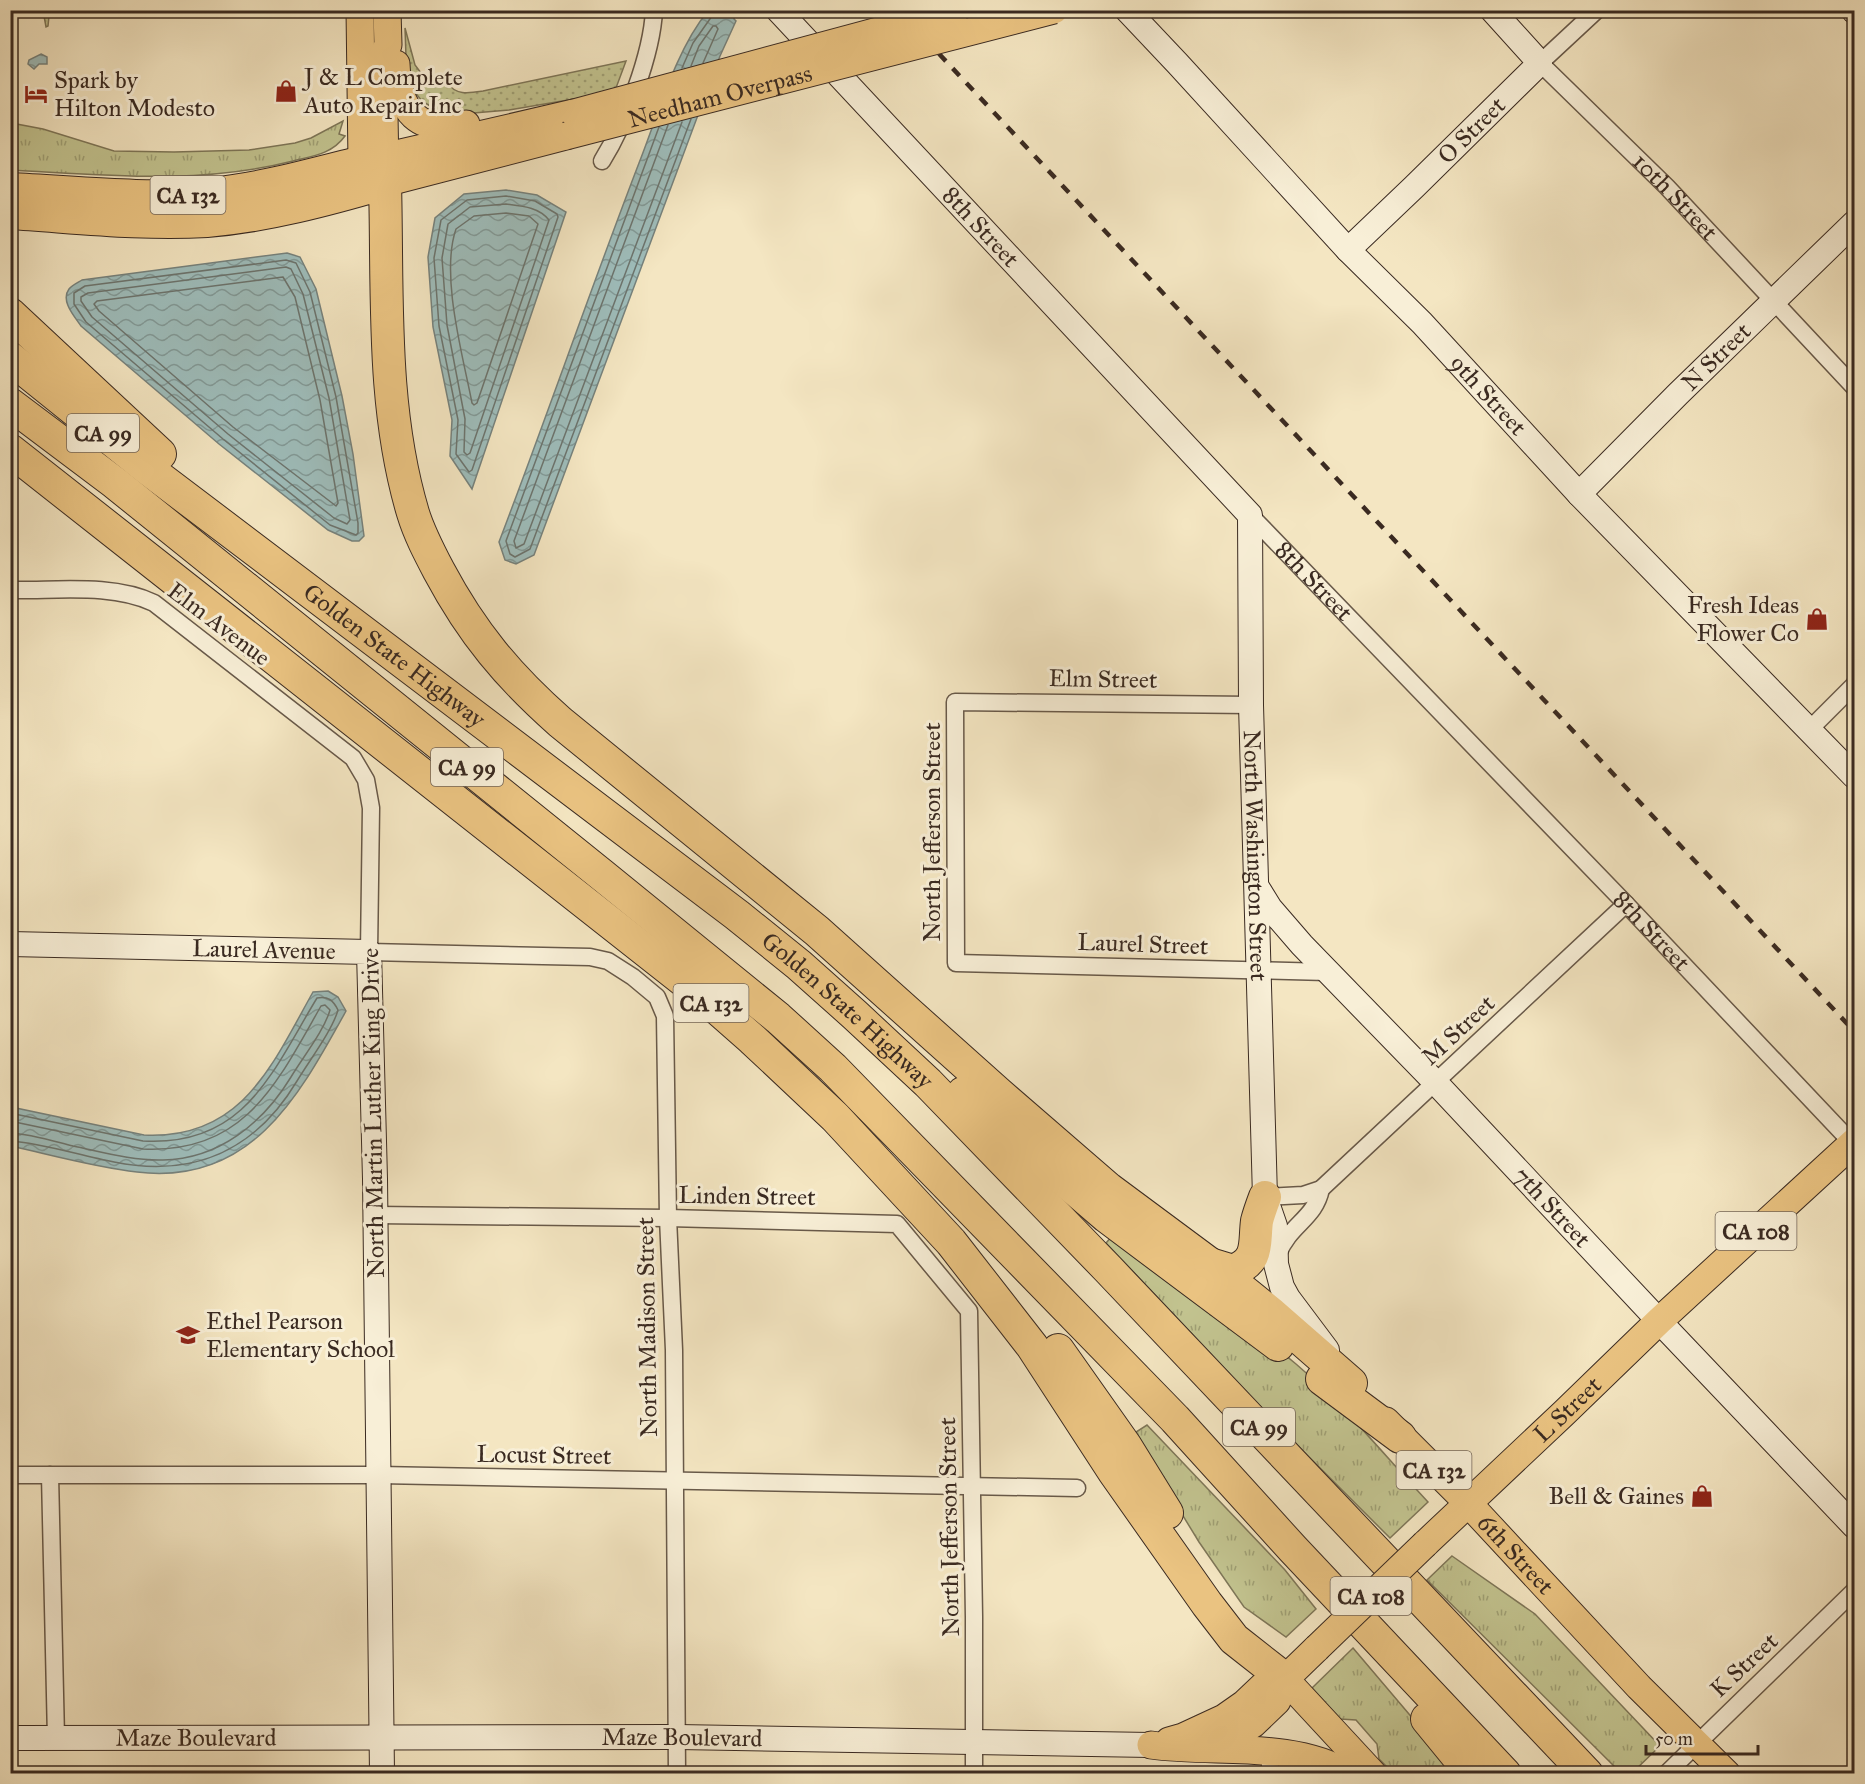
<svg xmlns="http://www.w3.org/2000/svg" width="1865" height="1784" font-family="'IM FELL Great Primer',serif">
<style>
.grass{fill:url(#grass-tufts);stroke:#7e7658;stroke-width:1.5}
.park{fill:url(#park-dots);stroke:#7e7658;stroke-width:1.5}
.water{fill:url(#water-waves);stroke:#76827d;stroke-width:1.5}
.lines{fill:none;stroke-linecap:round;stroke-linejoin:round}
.shore{stroke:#6c746e;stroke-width:1.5}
.street-casing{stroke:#685949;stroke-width:19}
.secondary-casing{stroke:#3a2a21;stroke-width:26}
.primary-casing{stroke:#3a2a21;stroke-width:29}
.highway-casing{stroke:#3a2a21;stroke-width:34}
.street{stroke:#f8efd7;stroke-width:16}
.secondary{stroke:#f8efd7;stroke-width:24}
.primary{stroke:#eac381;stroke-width:27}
.highway{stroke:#eac381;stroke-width:32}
.rail{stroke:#3a2a21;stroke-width:4.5;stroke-dasharray:10 10;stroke-linecap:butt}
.primary-bridge-casing{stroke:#3a2a21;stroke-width:29;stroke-linecap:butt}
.primary-bridge{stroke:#eac381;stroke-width:27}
.labels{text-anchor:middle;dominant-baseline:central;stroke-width:6;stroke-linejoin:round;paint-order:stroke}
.shield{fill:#f8efd7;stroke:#736558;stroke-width:1.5}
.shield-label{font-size:22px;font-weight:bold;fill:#3a2a21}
.poi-label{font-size:24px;fill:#3a2a21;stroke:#f8efd7;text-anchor:start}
.street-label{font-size:24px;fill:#3a2a21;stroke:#f8efd7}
</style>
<defs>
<pattern id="grass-tufts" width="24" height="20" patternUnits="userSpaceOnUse" patternTransform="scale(1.5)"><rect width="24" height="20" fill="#c2c38f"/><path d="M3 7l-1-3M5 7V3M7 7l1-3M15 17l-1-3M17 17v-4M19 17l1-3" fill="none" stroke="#9f9f74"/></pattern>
<pattern id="park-dots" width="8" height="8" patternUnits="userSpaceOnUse" patternTransform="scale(1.5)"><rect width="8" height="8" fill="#c2c38f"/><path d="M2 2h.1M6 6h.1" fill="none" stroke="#9f9f74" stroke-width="1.8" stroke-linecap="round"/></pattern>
<pattern id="water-waves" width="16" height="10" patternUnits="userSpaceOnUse" patternTransform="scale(1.5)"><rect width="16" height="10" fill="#9ebdbb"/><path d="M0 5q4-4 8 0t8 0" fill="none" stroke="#829a98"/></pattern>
</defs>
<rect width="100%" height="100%" fill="#f4e6c2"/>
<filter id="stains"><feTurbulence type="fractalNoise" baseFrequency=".00333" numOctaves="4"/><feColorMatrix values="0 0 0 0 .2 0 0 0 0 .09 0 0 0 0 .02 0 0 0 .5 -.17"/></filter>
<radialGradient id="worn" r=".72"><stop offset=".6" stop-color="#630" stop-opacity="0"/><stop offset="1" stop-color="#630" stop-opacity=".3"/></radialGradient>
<g class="grass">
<path d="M343,121L339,134L345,136C332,154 313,156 293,161C198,185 107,175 11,170V123L43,129L114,151L174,152L249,150L295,143L311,138Z"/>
<path d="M1114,1234C1175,1276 1239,1316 1296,1364C1344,1405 1385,1456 1428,1502L1390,1538L1303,1451L1106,1243Z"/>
<polygon points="1147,1425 1285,1570 1316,1609 1286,1637 1244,1607 1199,1542 1133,1434"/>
<polygon points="1452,1556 1535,1614 1660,1746 1632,1773 1621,1773 1427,1580"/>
<polygon points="1353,1648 1459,1773 1393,1773 1379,1759 1377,1744 1356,1720 1340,1719 1312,1688"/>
</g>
<g class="park">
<polygon points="11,13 72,13 75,15 72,17 49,16 48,26 46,27 44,16 11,17"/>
<path d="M405,28L415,65L430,85L447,82C455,96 470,93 483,91L626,61L616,88L580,98L509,110L450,115L438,111L422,101L413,90L406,57Z"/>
</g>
<g class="water">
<path d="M708,11H735L734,19L736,21L720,56L534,555L516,564L505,560L499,542C547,416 591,288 639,163C658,115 676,49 708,11Z"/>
<polygon points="41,54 47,57 47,64 39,64 34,69 28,64 29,60"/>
<polygon points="506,190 537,195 566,212 472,489 450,456 452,420 433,327 428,257 435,218 464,194"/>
<path d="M287,253L300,257L316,289L342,396L353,454L364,536L359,541H352L328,530L219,444L81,326C75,317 60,301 69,289C72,285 79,282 82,280Z"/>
<path d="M328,991L338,997L346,1011C299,1096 251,1186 137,1172C94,1167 52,1155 11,1146V1107L144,1135C242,1140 272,1065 313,992Z"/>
</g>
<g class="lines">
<g class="shore">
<polyline points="691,66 699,46 713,26 716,26 718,29 703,63"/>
<polyline points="682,68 693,43 712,16 712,10"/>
<polyline points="668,125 514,541 516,548 524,544 682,122"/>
<polyline points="659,127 506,541 510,554 515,557 530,549 691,119"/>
<polygon points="506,196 535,201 557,214 558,217 472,470 469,472 456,454 458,420 439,326 434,258 441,220 467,200"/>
<path d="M506,204C522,206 539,207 549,220L470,453L467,455L464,452L465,419L447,325L442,258L448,224L470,207Z"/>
<path d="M506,213L529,216L538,224L477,403L474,405L472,403C463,356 440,275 456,229L474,216Z"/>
<polygon points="286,260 296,263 310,292 336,397 358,523 358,533 356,535 330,525 223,439 86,322 74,304 74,293 85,286"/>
<polygon points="286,267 291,269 303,294 329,398 350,520 347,524 334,518 228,434 92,317 81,301 81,297 88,293"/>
<polygon points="283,277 295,297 320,400 338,503 336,506 233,427 99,311 94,304 97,301"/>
<path d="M10,1113L143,1141C245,1147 272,1072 317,998C328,996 333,1000 338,1010C332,1031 309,1061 297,1081C255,1151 193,1178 114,1162C81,1156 43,1143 10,1141"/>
<path d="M10,1121L143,1149C245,1154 277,1083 321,1006L325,1005L330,1010C324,1031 303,1057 291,1077C263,1123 219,1159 163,1160C133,1161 102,1152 73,1146C53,1141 31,1134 10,1133"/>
</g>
<g class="street-casing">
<g id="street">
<path id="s1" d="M1597,10L1540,63L1667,187L1854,387"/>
<path d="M602,161C625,124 652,55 654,10"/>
<path id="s2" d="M1250,515L1626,904L1854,1145"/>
<path d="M10,590C56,591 112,583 154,603L353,758L366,780L371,808L369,952L590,957L608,961L633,977L657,997L665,1016L668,1218L674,1350L677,1774"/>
<polyline points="1251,705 955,702 956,963 1327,972"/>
<polyline points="1810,729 1854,685"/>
<polyline points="1265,1197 1303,1195 1321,1189 1626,904"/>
<polyline points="375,1215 668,1218 897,1224 969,1311 974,1617 974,1774"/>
<path d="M1278,1254C1290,1224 1315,1219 1321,1189"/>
<polyline points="10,1475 379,1475 1077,1488"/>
<polyline points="50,1475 56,1738"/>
<polyline points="1270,1774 1270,1753"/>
<polyline points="1666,1774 1854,1591"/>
</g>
</g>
<g class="secondary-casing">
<g id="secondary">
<path id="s3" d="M778,10L1250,515L1251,705L1265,1197L1275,1226L1276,1264L1282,1287L1288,1298L1327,1350"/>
<path id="s4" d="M1127,10L1178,64L1348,250L1422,323L1579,494L1854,776"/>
<polyline points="1854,10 1854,11"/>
<path id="s5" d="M1348,250L1414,187L1540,63L1492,10"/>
<path id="s6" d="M1579,494L1678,394L1854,223"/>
<path id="s7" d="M1257,887L1270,908L1302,945L1436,1083L1659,1321L1854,1526"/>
<path id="s8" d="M10,944L369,952L375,1179L382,1774"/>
<path id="s9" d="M10,1738L678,1737L1151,1745"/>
</g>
</g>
<g class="primary-casing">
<g id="primary">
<polyline points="360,10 362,162 373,172"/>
<path d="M396,64C398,112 418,134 466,124"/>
<polyline points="362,162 574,113"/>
<polyline points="385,173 383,55 388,45 387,10"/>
<polyline points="385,183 566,136"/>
<path id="s10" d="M1386,1421L1467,1502L1639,1687L1727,1774"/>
<path id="s11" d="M1425,1544L1564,1413L1659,1321L1854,1142"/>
<polyline points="1285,1679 1373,1774"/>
<polyline points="1169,1741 1183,1737 1224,1718 1244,1704 1263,1686 1285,1679"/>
<path d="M1151,1745C1217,1754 1290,1740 1349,1774"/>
<polyline points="1208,1747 1225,1742 1253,1724 1277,1701 1285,1679 1317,1648"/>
</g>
</g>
<g class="highway-casing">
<g id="highway">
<path d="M10,189C76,192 143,200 209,194C261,189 311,175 362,162"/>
<path d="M10,213C75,217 142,225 207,221C267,216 327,200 385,183C388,293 381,406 413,513C419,533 429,552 439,571C472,633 508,676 560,722L817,931L998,1093L1109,1189L1210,1264L1272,1314L1351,1383"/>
<polyline points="10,314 160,454"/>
<path id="s12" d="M10,358L148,469L737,915L799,965L855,1015L928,1083L1109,1270L1587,1774"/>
<polyline points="10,404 115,483 602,875 778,1018 833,1068 1175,1419 1293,1549 1505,1774"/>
<polyline points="10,450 702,995 752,1039 835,1117 951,1242 1032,1346 1114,1472 1207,1604 1234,1639 1285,1679"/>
<polyline points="963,1093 1107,1217 1278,1345"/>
<path d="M1210,1264L1233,1271C1260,1260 1254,1244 1257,1221C1259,1213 1262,1205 1265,1197"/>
<polyline points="1058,1350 1125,1445 1167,1513"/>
<polyline points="1322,1379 1400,1437"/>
<polyline points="1427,1719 1472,1774"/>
</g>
</g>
<use href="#street" class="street"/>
<use href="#secondary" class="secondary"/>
<use href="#primary" class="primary"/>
<use href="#highway" class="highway"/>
<polyline class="rail" points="898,10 1854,1031"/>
<g class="primary-bridge-casing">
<g id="primary-bridge">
<polyline points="574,113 956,10"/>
<path id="s13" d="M566,136L1054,10"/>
<polyline points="1317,1648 1425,1544"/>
</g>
</g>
<use href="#primary-bridge" class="primary-bridge"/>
</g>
<defs>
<g id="shop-bare" transform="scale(1.8)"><path d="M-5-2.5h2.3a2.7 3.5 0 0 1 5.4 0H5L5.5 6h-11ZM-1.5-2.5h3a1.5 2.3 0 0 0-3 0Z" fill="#8f2418" stroke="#f8efd7" stroke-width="2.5" paint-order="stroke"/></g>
<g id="hotel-bare" transform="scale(1.8)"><path d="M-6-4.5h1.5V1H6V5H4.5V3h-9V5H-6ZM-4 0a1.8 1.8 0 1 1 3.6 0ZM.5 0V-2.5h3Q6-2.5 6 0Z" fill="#8f2418" stroke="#f8efd7" stroke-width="2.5" paint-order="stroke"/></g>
<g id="school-bare" transform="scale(1.8)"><path d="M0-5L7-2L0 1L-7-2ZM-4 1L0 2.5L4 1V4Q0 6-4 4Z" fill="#8f2418" stroke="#f8efd7" stroke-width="2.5" paint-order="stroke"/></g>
</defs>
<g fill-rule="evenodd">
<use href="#shop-bare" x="286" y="91"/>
<use href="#hotel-bare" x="36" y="94"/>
<use href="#shop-bare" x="1817" y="619"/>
<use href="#school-bare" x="188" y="1335"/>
<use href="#shop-bare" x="1702" y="1496"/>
</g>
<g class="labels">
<g class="shield">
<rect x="150.5" y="176" width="75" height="38" rx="4.5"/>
<rect x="67" y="414" width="72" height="38" rx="4.5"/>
<rect x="431" y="748" width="72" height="38" rx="4.5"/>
<rect x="673.5" y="984" width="75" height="38" rx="4.5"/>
<rect x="1715.5" y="1212" width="81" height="38" rx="4.5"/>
<rect x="1223" y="1408" width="72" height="38" rx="4.5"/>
<rect x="1396.5" y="1451" width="75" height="38" rx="4.5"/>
<rect x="1330.5" y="1577" width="81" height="38" rx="4.5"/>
</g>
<g class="shield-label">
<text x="188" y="195">CA 132</text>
<text x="103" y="433">CA 99</text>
<text x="467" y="767">CA 99</text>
<text x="711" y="1003">CA 132</text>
<text x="1756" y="1231">CA 108</text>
<text x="1259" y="1427">CA 99</text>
<text x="1434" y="1470">CA 132</text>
<text x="1371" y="1596">CA 108</text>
</g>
<g class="poi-label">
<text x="304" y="77">J &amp; L Complete<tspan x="304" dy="28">Auto Repair Inc</tspan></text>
<text x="54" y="80">Spark by<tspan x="54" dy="28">Hilton Modesto</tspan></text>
<text x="1799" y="605" text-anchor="end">Fresh Ideas<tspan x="1799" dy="28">Flower Co</tspan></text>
<text x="206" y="1321">Ethel Pearson<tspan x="206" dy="28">Elementary School</tspan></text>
<text x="1684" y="1496" text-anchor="end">Bell &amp; Gaines</text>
</g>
<g class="street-label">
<text stroke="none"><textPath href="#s13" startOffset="159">Needham Overpass</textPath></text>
<text stroke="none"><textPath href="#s5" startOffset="172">O Street</textPath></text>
<text stroke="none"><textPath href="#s1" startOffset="268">10th Street</textPath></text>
<text stroke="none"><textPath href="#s3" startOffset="297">8th Street</textPath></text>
<text stroke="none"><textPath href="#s6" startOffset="194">N Street</textPath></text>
<text stroke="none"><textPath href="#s4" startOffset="528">9th Street</textPath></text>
<text stroke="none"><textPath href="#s2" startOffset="92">8th Street</textPath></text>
<text transform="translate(219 624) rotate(37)">Elm Avenue</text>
<text stroke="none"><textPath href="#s12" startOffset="486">Golden State Highway</textPath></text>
<text transform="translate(1103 679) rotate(1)">Elm Street</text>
<text transform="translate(932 832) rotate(-90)">North Jefferson Street</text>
<text stroke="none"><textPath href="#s3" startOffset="1032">North Washington Street</textPath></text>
<text stroke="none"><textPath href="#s2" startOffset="578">8th Street</textPath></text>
<text transform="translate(1143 944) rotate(2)">Laurel Street</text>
<text stroke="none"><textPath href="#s8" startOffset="254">Laurel Avenue</textPath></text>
<text stroke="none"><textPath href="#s12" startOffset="1062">Golden State Highway</textPath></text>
<text transform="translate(1458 1030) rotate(-43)">M Street</text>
<text transform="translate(373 1113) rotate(-91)">North Martin Luther King Drive</text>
<text transform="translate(747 1196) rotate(1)">Linden Street</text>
<text stroke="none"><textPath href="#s7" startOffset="436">7th Street</textPath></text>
<text transform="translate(647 1327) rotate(-91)">North Madison Street</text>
<text stroke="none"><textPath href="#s11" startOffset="196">L Street</textPath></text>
<text transform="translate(544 1455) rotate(1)">Locust Street</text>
<text transform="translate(949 1527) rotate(-91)">North Jefferson Street</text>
<text stroke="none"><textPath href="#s10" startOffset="186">6th Street</textPath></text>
<text transform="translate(1744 1665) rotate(-43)">K Street</text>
<text stroke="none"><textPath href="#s9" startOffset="186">Maze Boulevard</textPath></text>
<text stroke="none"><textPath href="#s9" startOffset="672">Maze Boulevard</textPath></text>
</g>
</g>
<rect width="1865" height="1784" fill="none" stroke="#f4e6c2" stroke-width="36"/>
<rect x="12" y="12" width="1841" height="1760" fill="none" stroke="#3a2a21" stroke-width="3"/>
<rect x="18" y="18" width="1829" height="1748" fill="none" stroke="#3a2a21" stroke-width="1.5"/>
<path d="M1646 1745v9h112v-9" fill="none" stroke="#3a2a21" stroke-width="3"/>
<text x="1655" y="1745" font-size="18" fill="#3a2a21" stroke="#f8efd7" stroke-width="4.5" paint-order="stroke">50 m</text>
<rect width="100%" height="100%" filter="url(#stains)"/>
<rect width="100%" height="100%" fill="url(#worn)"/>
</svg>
